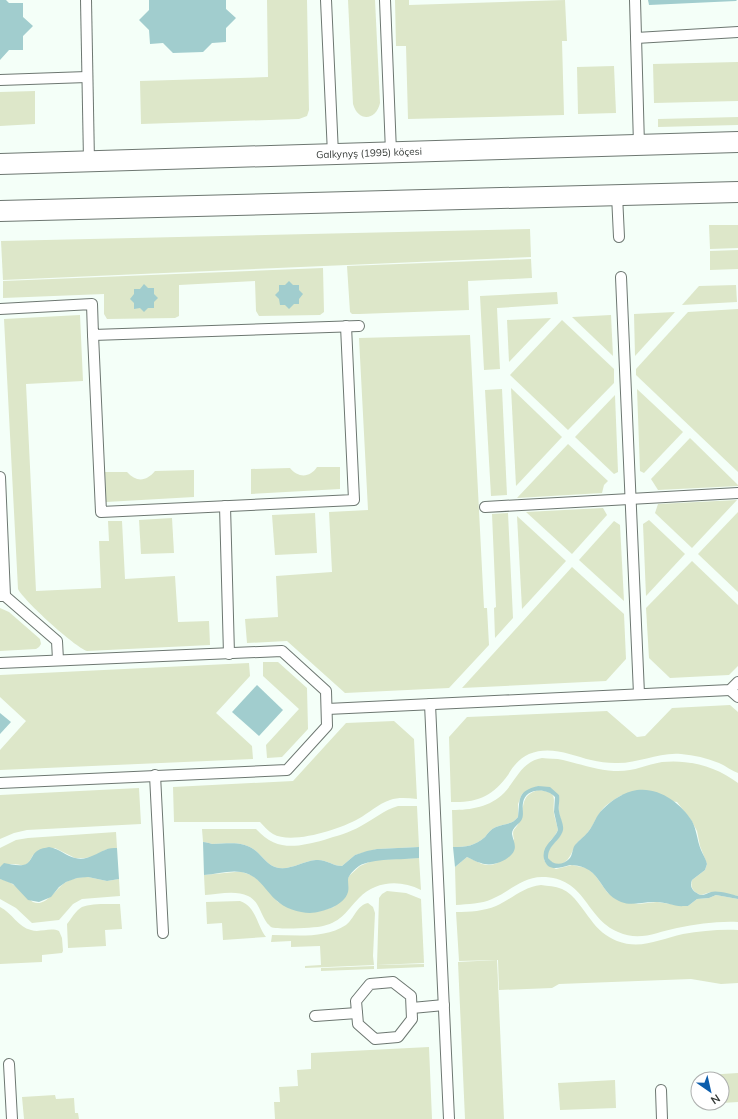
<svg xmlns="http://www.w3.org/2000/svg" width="738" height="1119" font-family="Mulish,sans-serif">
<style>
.green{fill:#dde7c9}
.water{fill:#a1cdce}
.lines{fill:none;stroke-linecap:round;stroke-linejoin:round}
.lane-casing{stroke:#6d7771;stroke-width:12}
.street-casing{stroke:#6d7771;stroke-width:22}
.lane{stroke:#fff;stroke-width:10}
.street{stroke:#fff;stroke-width:20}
.labels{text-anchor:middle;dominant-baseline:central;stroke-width:3;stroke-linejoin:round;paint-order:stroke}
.street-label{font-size:10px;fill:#353a37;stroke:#fff}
</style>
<rect width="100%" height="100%" fill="#f4fff8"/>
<g class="green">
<polygon points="267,0 307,0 309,110 307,116 299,119 141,124 140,81 268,77"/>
<path d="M348,0H375L380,103C376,121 358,122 353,104Z"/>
<polygon points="395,0 409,0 409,5 565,0 567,41 562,41 564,115 408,119 406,46 396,46"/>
<polygon points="738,62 738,101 654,103 653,64"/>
<polygon points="614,66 616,113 578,114 577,67"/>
<polygon points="35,91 35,124 0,126 0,92"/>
<polygon points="738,117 738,125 658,127 658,119"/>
<polygon points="709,225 738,225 738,248 710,249"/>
<polygon points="530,229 531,257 3,280 1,241"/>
<polygon points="738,250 738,269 710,270 710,251"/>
<polygon points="531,259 532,278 468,281 469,310 359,314 352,314 350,312 347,266"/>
<polygon points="323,268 324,312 320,315 259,316 256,311 255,281 179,285 179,316 175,318 107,319 104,314 104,294 3,298 3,281"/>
<polygon points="736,285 737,302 682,305 699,286"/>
<polygon points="557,292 558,304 497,308 500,369 484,370 480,296"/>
<polygon points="738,309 738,472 636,375 636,369 688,312"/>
<polygon points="675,312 635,356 634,314"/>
<path d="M80,315L83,381L26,384L36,591L101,588L99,541H109L108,521H122L125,579L175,576L178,622L209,621L210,645L87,651C75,647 24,601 18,589L4,319Z"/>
<polygon points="611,315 613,356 572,317"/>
<polygon points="551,318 509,362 507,320"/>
<polygon points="562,320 614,369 614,383 568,430 510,375"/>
<polygon points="470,335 484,608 487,608 489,645 449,688 345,693 287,641 247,643 245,619 278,617 276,576 332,572 329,512 368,510 359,338"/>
<polygon points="511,388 562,437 516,486"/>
<polygon points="502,389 507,495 491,496 485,390"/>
<polygon points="637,389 683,432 644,473 640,471"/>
<polygon points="615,395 618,472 614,474 575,437"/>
<polygon points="690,438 738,485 738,486 658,490 651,479"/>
<polygon points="568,444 608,481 604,485 602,493 517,498"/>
<path d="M317,467H340V489L251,494V469L290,468C298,478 310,478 317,467Z"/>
<path d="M194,470V497L106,502L105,472H127C136,482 146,482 155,471Z"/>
<polygon points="737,500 692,548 655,513 658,504"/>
<polygon points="603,508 607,515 572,554 526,512"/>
<polygon points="738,512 738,592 698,554"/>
<polygon points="315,513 317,553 275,555 272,515"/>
<polygon points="508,513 513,618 495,638 494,608 496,607 492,514"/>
<polygon points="517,516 566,561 522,609"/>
<polygon points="172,518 174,553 141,554 139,520"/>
<polygon points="649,520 685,554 646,596 643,524"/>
<polygon points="614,521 620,525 624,601 579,560"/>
<polygon points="692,561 738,605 738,666 729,675 670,678 649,658 646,608"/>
<polygon points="572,567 624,614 626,659 606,681 462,688"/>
<polygon points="0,608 9,612 40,639 41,644 39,647 36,649 0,651"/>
<polygon points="263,662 278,662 307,688 308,729 282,757 267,758 266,745 299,709 263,676"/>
<polygon points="249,663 250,676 216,713 252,746 253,759 0,770 0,750 26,721 0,697 0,675"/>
<path d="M730,705L738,712V773C732,771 726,766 719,763C707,758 694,755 681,754C658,752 638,764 615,763C607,763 599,762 591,760C571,755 550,745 529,754C520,758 513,766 508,775C493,796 477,803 451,802L449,737L467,717L607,711L637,737L645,736L672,708Z"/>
<path d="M394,721L414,739L417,799C408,798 398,797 390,800C378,804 369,813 358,819C340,829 292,845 273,834C268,831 264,826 260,822H174L173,787L293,781L346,723Z"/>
<path d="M542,758C549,759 556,758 563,760C580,764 596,770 614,771C634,772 645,765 662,762C689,759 717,767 738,783V896L717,892H711L701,895C693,892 690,887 692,880L705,870L707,864L700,846L697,831L691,820L677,802L622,795C615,799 606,804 601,811C596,818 593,826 588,832C585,837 580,839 577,843C572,850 568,868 555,864C552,863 549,861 548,858C546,846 560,841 562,831C564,824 559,818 559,811C558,805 559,800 559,795L538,786L522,794L518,804V817C512,825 505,823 496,827C491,829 488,833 485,837C475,846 466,847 453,847L452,810C471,810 490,807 504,793C517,779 521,762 542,758Z"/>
<polygon points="139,788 141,824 27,830 14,833 0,839 0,795"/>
<path d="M539,790C560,793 552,798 554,814C555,819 557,824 558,830L554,837L550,841L544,860L547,864L556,869L572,865L587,868L595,875L607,892L616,899L638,904L657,902L684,906H688L697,899L709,898L716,895L738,899V922C718,921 697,924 677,928C656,932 640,942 618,932C585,918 586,877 542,877C522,877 509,892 492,899C481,904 468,904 456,905L455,867L467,857C472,859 477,862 482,864C502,869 506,853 514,839C511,828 516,830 519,822C526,809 518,795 539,790Z"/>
<path d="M398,806H417L419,847L377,849L355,855L342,866C333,866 326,859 316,860C302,861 288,872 275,867C267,864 262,856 256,851C242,840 228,844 212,844C209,843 206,842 203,842L202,829H256C277,852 297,847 324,840C336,836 349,833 361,826C374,819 384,810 398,806Z"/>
<path d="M116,832L117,848L105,850L92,857L85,858H75L55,848L33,855C25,871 23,863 9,864C6,864 3,866 0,867V848L16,840L28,838Z"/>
<path d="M419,858L421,890C400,879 375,881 359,898C346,911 343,921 323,926C316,928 278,930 271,927C271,927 267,923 267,923C260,913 259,901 248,896C236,890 218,894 205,895L204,875L235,872H242L251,875L257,879L263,884L278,902L298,911L316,912L334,907L349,876L360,866L374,860Z"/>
<path d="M88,877L107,881L119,879L120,896L82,899L73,904L59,920L32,923L16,908L0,899V879C11,881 18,888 26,895C28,897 31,901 33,902C46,908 57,887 66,882C73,878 80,877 88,877Z"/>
<path d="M541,885C548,886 555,886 562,889C575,895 582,909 591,920C597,929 607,937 617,941C641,950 660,939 683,934C701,931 720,929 738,930V983L721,984L691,979L559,984L552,988L499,990L498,960L459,961L456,912C470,912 484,911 496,906C512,899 523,887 541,885Z"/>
<polygon points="387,891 406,893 421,899 424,963 377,965 379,898 382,894"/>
<path d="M240,901C256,906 257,926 266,937L223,940L222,923L207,924L206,902Z"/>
<path d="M368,903L373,907L375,913L373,956L374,965L305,968V966L321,965L320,946L291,947V941L271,942L272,935C297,935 324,939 346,925C354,919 357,905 368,903Z"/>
<path d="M120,904L122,929L105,930L106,946L68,948L67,924C71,919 76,910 82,907C91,903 110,904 120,904Z"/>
<path d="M0,907C12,913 18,927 31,930C40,933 50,927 59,931L62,938L63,951L62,953L42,955V962L0,964Z"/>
<polygon points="497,960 504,1119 465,1119 458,962"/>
<polygon points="424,964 424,967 377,969 377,965"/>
<polygon points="374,966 374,969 321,971 321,968"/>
<polygon points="429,1047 432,1119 275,1119 274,1102 280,1102 279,1087 298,1086 297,1070 311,1069 311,1053"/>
<polygon points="738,1073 738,1102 722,1103 722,1079 706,1079 706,1075"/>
<polygon points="615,1080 616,1108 560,1110 558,1083"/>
<polygon points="55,1095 56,1099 74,1098 75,1113 78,1113 79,1119 24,1119 22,1097"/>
</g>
<g class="water">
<polygon points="0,0 6,0 9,3 23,3 23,17 33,26 23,36 23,50 9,50 0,60"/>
<polygon points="149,0 226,0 226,9 236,18 226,28 226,42 212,43 203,52 173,53 163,43 150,44 149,30 139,20 149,10"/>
<polygon points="648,0 737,0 736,1 649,5"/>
<polygon points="289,281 293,285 299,285 299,290 303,294 299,299 299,304 294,304 289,309 285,305 280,305 279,299 275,295 279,291 279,285 285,285"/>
<polygon points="144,284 148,288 154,288 154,294 158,298 154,302 154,308 148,308 144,312 140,308 134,309 134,303 130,299 134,294 134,289 140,289"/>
<polygon points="257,685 283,710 259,736 232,712"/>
<polygon points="0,713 11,722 0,734"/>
<path d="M538,786L550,787L559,795C560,801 558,806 559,811C560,818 564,824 563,830C560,842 548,844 548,858C554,866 563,865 569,859C573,855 572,849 575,845C579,840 584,837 588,832C594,825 596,815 603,809C612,800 624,792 637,790C659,787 681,803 692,821C697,831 697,840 701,850C703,855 706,859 707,864L705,870L692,880C689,887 693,892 701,895C705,895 707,893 711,892C717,890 732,894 738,896V899L716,895L709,898L697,899L688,906H684C675,907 666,902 657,902C638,901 627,910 610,895C601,886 597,873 585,868C581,866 575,865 570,865C561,867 548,873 544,859C541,846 554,840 558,830L554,812L555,797C546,787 525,788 523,803C522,808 524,814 522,819C520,824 512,827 512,834C513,841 518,847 512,854C505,862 491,867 481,863C476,862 472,859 467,857L455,867L453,847C466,847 475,846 485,837C488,833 491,829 496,827C505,823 512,825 518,817C520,799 517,791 538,786Z"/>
<path d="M203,842C206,842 209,843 212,844C228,844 242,840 256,851C262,856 267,864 275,867C288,872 302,861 316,860C326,859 333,866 342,866L355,855L367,851L377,849L419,847V858C403,860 372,858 359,866C355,869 348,875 348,880C348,884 349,888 348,892C344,906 323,912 310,913C299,913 284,908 276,900C264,889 259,875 241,872C230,870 216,874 204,875Z"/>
<path d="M49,847C60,849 66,856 75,858C87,861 95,854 105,850C109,848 113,848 117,848L119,879L107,881L88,877L77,878L66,882L59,887L51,897L39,902L28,900L13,884L0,879V867L4,863C10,864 17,866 23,865C31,864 31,855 37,851C41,848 45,848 49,847Z"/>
</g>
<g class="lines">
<g class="lane-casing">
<g id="lane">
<polyline points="86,0 89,161"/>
<polyline points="326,0 333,154"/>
<polyline points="385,0 391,152"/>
<polyline points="635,0 639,145"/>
<polyline points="636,38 738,32"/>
<polyline points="0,80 87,77"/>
<polyline points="617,195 619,237"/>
<polyline points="621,277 639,694"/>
<polyline points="0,309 92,304 93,335 359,326"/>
<polyline points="93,335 101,512 354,500 346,326"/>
<polyline points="0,477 5,596"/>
<polyline points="225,506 229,654"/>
<polyline points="485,507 738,493"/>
<polyline points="0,596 5,596 57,641 58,660"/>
<polyline points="0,663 282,651 326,691 327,726 287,770 0,783"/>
<polyline points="730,690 738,697"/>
<polyline points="430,704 449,1119"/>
<polyline points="327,709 730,690 738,682"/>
<polyline points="155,775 163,933"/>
<polygon points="393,982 411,996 412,1019 398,1037 375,1039 358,1024 356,1001 370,984"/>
<polyline points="412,1008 444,1005"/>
<polyline points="315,1016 357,1013"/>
<polyline points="9,1064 12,1119"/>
<polyline points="661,1090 662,1119"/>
</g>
</g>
<g class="street-casing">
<g id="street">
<polyline points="0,164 738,142"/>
<polyline points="0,211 738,192"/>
</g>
</g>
<use href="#lane" class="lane"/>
<use href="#street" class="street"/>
</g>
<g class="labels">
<g class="street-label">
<text transform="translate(369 153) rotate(-2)">Galkynyş (1995) köçesi</text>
</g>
</g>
<g transform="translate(710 1091) rotate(146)"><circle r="19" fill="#ffffff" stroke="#aeb0af"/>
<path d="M0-3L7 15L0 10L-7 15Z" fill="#0d5eac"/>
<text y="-6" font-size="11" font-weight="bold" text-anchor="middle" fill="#353a37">N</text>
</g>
</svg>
